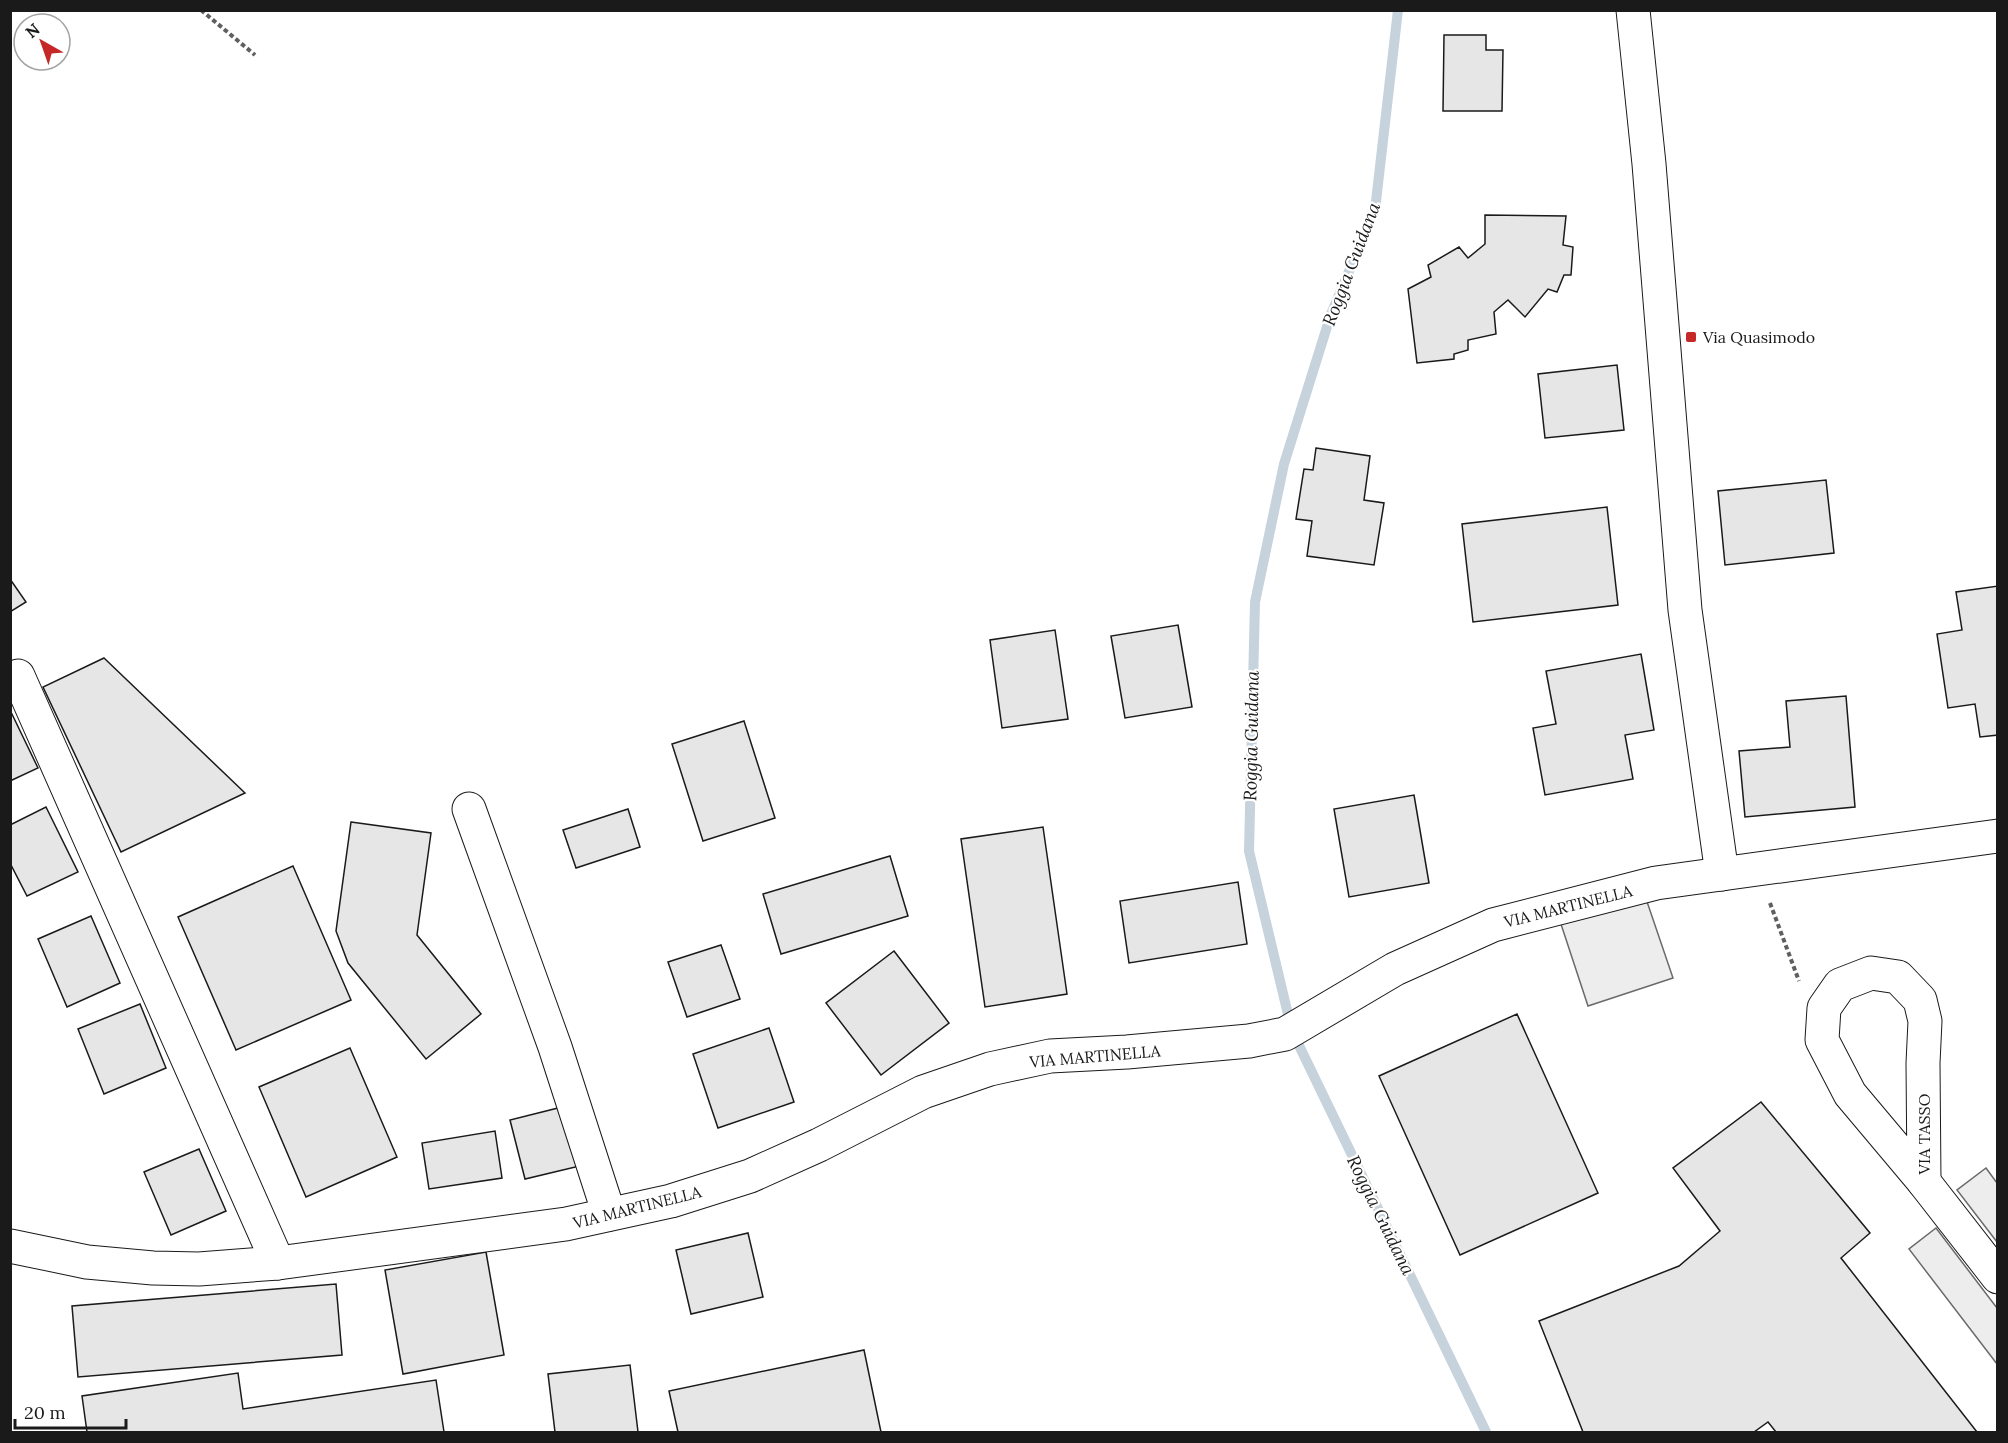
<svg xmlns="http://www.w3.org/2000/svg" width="2008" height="1443" font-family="Lora,serif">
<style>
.parking{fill:#ededed;stroke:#6a6a6a;stroke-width:1.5}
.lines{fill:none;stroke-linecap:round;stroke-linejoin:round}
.stream{stroke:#c6d2dc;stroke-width:10}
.building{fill:#e6e6e6;stroke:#1a1a1a;stroke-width:1.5}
.minor-casing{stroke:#1a1a1a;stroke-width:35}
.tertiary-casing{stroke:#1a1a1a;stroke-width:35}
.path{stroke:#5f5f5f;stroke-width:4;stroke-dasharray:4.5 3;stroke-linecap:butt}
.minor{stroke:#fff;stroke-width:33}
.tertiary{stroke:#fff;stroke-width:33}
.poi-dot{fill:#c62828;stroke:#fff;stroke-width:2}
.labels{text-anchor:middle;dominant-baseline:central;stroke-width:4.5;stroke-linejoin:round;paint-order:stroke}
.poi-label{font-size:16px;fill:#1a1a1a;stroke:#fff;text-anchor:start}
.street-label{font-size:16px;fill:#1a1a1a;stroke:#fff}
.water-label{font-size:18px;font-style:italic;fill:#1a1a1a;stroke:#fff}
</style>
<rect width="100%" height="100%" fill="#fff"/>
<g class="parking">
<polygon points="1642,887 1673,978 1588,1006 1556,909"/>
<polygon points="1986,1168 1997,1183 1997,1242 1957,1190"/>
<polygon points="1936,1228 1997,1308 1997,1364 1909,1249"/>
</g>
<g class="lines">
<polyline class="stream" points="1398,10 1375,210 1331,314 1284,464 1255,602 1249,851 1292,1031 1486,1432"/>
</g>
<g class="building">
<polygon points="1444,35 1486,35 1486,50 1503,50 1502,111 1443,111"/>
<polygon points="1485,215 1566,216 1563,245 1573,247 1571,275 1564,275 1557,292 1548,289 1525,317 1508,300 1494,312 1496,334 1468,340 1468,350 1454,354 1454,359 1417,363 1408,289 1431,277 1428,265 1459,247 1468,258 1485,244"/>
<polygon points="1617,365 1624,430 1545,438 1538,374"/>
<polygon points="1316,448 1370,456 1364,500 1384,503 1374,565 1307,556 1312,521 1296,519 1304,469 1313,470"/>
<polygon points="1826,480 1834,553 1725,565 1718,491"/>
<polygon points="1607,507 1618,605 1473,622 1462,524"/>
<polygon points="10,579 26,602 10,612"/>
<polygon points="1998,586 1998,735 1980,737 1975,704 1948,708 1937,634 1962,630 1956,592"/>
<polygon points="1178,625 1192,707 1125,718 1111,636"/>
<polygon points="1055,630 1068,719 1002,728 990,640"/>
<polygon points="1641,654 1654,730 1625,735 1633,779 1545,795 1533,728 1556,724 1546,671"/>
<polygon points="104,658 245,793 121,852 43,687"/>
<polygon points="1846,696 1855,807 1745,817 1739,751 1790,747 1786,701"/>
<polygon points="10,710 38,768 10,781"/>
<polygon points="744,721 775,818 703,841 672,744"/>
<polygon points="1414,795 1429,883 1349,897 1334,809"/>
<polygon points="46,807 78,872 27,896 10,863 10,825"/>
<polygon points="628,809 640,847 576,868 563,830"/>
<polygon points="351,822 431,833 417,935 481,1014 426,1059 348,963 336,931"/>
<polygon points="1043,827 1067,994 985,1007 961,839"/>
<polygon points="890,856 908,916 781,954 763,894"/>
<polygon points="293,866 351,1000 236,1050 178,917"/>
<polygon points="1238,882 1247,944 1129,963 1120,901"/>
<polygon points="91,916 120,983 67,1007 38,939"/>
<polygon points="721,945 740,999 687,1017 668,962"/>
<polygon points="894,951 949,1023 881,1075 826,1003"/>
<polygon points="140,1004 166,1068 104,1094 78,1029"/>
<polygon points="1517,1014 1598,1193 1460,1255 1379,1076"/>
<polygon points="769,1028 794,1102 718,1128 693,1054"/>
<polygon points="350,1048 397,1157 306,1197 259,1087"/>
<polygon points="1761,1102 1870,1233 1841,1258 1977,1432 1776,1432 1768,1422 1754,1432 1583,1432 1539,1321 1679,1266 1720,1231 1673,1168"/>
<polygon points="574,1104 588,1164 525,1179 510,1120"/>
<polygon points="495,1131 502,1178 429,1189 422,1143"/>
<polygon points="199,1149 226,1211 171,1235 144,1172"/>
<polygon points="748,1233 763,1297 691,1314 676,1250"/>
<polygon points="486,1252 504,1355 403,1374 385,1270"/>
<polygon points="336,1284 342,1355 78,1377 72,1306"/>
<polygon points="864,1350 881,1432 678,1432 669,1391"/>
<polygon points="630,1365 638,1432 555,1432 548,1374"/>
<polygon points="238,1373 243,1409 436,1380 444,1432 87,1432 82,1396"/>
</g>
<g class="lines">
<g class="minor-casing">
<g id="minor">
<polyline points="18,676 278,1263"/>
<polyline points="469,809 555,1047 609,1214"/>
<polygon points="1871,973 1898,977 1920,1000 1925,1021 1923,1063 1924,1182 1850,1094 1822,1040 1824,1008 1840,985"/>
<polyline points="1924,1182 1998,1277"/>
</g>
</g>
<g class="tertiary-casing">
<g id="tertiary">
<polyline points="1633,10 1649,164 1685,610 1722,874"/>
<polyline points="10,1246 87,1262 153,1268 199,1269 278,1263 566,1224 671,1201 750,1176 819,1145 923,1092 990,1069 1050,1056 1127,1052 1249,1041 1285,1034 1395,969 1493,925 1656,883 1998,836"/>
</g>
</g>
<g class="path">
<polyline points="201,10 255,55"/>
<polyline points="1770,903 1799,981"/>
</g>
<use href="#minor" class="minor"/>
<use href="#tertiary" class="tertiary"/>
</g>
<rect class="poi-dot" x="1685" y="331" width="12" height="12" rx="3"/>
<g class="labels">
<g class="poi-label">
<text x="1703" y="337">Via Quasimodo</text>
</g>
<g class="street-label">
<text transform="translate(1568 906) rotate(-14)">VIA MARTINELLA</text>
<text transform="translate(1095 1056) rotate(-5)">VIA MARTINELLA</text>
<text transform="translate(1924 1134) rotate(-90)">VIA TASSO</text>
<text transform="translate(637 1207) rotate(-14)">VIA MARTINELLA</text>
</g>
<g class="water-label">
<text transform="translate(1351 264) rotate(-69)">Roggia Guidana</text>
<text transform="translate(1251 736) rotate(-89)">Roggia Guidana</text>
<text transform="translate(1381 1215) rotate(64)">Roggia Guidana</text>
</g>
</g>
<rect width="2008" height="1443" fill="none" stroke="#1a1a1a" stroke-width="24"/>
<g transform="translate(42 42) rotate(320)"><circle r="28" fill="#ffffff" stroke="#a3a3a3" stroke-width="1.5"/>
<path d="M0-4.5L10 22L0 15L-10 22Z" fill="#c62828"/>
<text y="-9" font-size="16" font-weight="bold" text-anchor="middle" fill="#1a1a1a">N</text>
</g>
<path d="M15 1419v9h111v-9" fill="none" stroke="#1a1a1a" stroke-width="3"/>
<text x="24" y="1419" font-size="18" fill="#1a1a1a" stroke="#ffffff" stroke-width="4.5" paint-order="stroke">20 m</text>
</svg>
